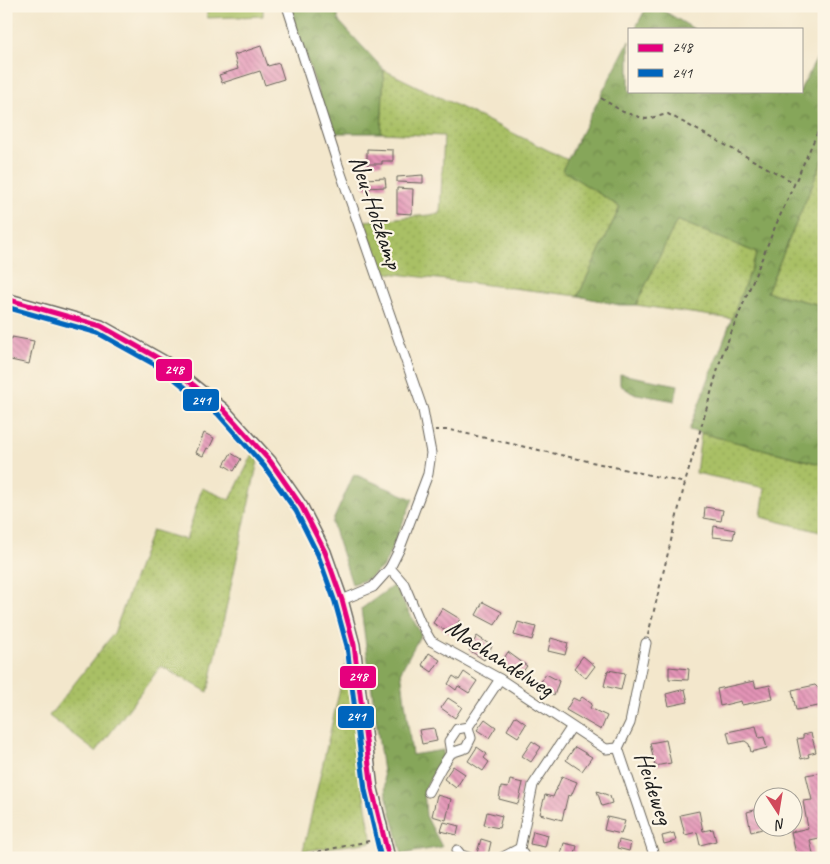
<svg xmlns="http://www.w3.org/2000/svg" width="830" height="864" font-family="Caveat,sans-serif">
<style>
.grass{fill:url(#grass-dots);stroke:#626e40}
.forest{fill:url(#forest-crowns);stroke:#51613b}
.pitch{fill:#a9c065;stroke:#626e40}
.building{fill:url(#building-back-hatch)}
.lines{fill:none;stroke-linecap:round;stroke-linejoin:round}
.minor-casing{stroke:#67635a;stroke-width:11}
.tertiary-casing{stroke:#67635a;stroke-width:14}
.path{stroke:#67635a;stroke-width:2;stroke-dasharray:4 4;stroke-linecap:butt}
.minor{stroke:#fff;stroke-width:9}
.tertiary{stroke:#fff;stroke-width:11}
.bus-1-casing{stroke:#fcf5e5;stroke-width:9}
.bus-2-casing{stroke:#fcf5e5;stroke-width:9}
.bus-1{stroke:#e5007d;stroke-width:5}
.bus-2{stroke:#0065bd;stroke-width:5}
.labels{text-anchor:middle;dominant-baseline:central;stroke-width:4.5;stroke-linejoin:round;paint-order:stroke}
.street-label{font-size:25px;fill:#1c1c1c;stroke:#fcf5e5}
.line-badge{stroke:#fcf5e5;stroke-width:2}
.badge-label{font-size:14px;text-anchor:middle;font-weight:bold;fill:#fff}
</style>
<defs>
<pattern id="grass-dots" width="8" height="8" patternUnits="userSpaceOnUse" patternTransform="scale(1.25)"><rect width="8" height="8" fill="#a9c065"/><path d="M2 2h.1M6 6h.1" fill="none" stroke="#91a457" stroke-width="1.8" stroke-linecap="round"/></pattern>
<pattern id="forest-crowns" width="20" height="18" patternUnits="userSpaceOnUse" patternTransform="scale(1.25)"><rect width="20" height="18" fill="#86a65a"/><path d="M2 6a3 3 0 1 1 6 0M12 15a3 3 0 1 1 6 0" fill="none" stroke="#6d864a"/></pattern>
<pattern id="building-back-hatch" width="6" height="6" patternUnits="userSpaceOnUse" patternTransform="scale(1.25)"><rect width="6" height="6" fill="#e494b7"/><path d="M-1 5l2 2M0 0l6 6M5-1l2 2" fill="none" stroke="#b87894"/></pattern>
</defs>
<rect width="100%" height="100%" fill="#fcf5e5"/>
<filter id="ink" filterUnits="userSpaceOnUse"><feTurbulence type="fractalNoise" baseFrequency=".02" numOctaves="2"/><feDisplacementMap in="SourceGraphic" scale="10" xChannelSelector="R" yChannelSelector="G"/><feConvolveMatrix kernelMatrix="1 2 1 2 8 2 1 2 1" color-interpolation-filters="sRGB"/></filter>
<filter id="wash" filterUnits="userSpaceOnUse"><feTurbulence type="fractalNoise" baseFrequency=".0096" numOctaves="4" result="noise"/><feDisplacementMap in="SourceGraphic" scale="20" xChannelSelector="R" yChannelSelector="G"/><feGaussianBlur stdDeviation="1.12" result="paint"/><feColorMatrix in="noise" values="0 0 0 0 0 0 0 0 0 0 0 0 0 0 0 0 0 1.4 0 .05"/><feComposite in="paint" operator="in"/></filter>
<g filter="url(#wash)">
<rect width="100%" height="100%" fill="#f3e7cc"/>
<g class="grass">
<polygon points="384,70 568,160 563,170 620,207 578,296 380,272 365,221 440,214 444,136 381,133"/>
<polygon points="824,157 824,306 767,292"/>
<polygon points="677,220 757,253 732,319 636,305"/>
<polygon points="701,433 824,465 824,533 761,517 765,488 696,473"/>
<polygon points="255,450 259,456 208,692 161,666 96,752 49,716 114,633 152,530 186,540 202,488 230,500"/>
<polygon points="346,662 362,784 372,842 303,851"/>
</g>
<g class="forest">
<polygon points="289,6 333,6 338,9 338,20 384,70 381,133 332,133"/>
<polygon points="647,6 656,6 694,29 635,29"/>
<polygon points="629,41 629,91 801,91 801,88 824,45 824,157 767,292 824,306 824,408 818,431 824,435 824,465 689,430 757,253 677,220 636,305 619,305 578,296 620,207 562,170"/>
<polygon points="620,374 678,385 675,401 632,393 620,385"/>
<polygon points="354,474 413,499 384,566 368,579 352,584 332,523"/>
<polygon points="394,585 421,634 401,671 412,755 443,750 443,757 424,790 426,816 442,847 402,854 386,794 361,609"/>
</g>
<polygon class="pitch" points="207,6 263,6 263,16 207,18"/>
<g id="blocks">
<g class="building">
<polygon points="261,46 268,66 279,63 284,79 265,85 260,71 222,83 219,75 238,69 234,55"/>
<polygon points="367,149 393,150 393,161 382,161 382,164 367,164"/>
<polygon points="423,175 423,183 397,182 397,177"/>
<polygon points="385,178 386,187 364,188 363,179"/>
<polygon points="397,188 413,189 412,214 397,213"/>
<polygon points="12,337 34,341 29,364 6,359 6,338 12,339"/>
<polygon points="204,433 214,438 209,449 207,448 203,456 196,453"/>
<polygon points="231,453 241,459 234,471 224,465"/>
<polygon points="705,507 723,510 721,521 704,518"/>
<polygon points="714,526 735,530 733,539 713,537"/>
<polygon points="483,602 502,612 495,625 476,615"/>
<polygon points="442,608 460,619 451,634 433,623"/>
<polygon points="518,622 536,627 532,640 514,635"/>
<polygon points="477,636 492,646 484,660 469,650"/>
<polygon points="551,638 568,643 565,655 548,651"/>
<polygon points="508,652 527,666 519,677 501,663"/>
<polygon points="429,653 440,660 432,672 422,665"/>
<polygon points="583,656 595,666 586,678 574,668"/>
<polygon points="669,667 689,669 688,680 669,679"/>
<polygon points="608,670 625,673 621,690 604,686"/>
<polygon points="464,672 477,681 469,693 458,686 456,690 448,684 453,676 459,680"/>
<polygon points="546,674 559,681 554,696 538,686"/>
<polygon points="754,681 756,688 770,685 773,699 742,705 741,701 720,706 717,689"/>
<polygon points="815,685 821,691 824,705 796,710 792,690"/>
<polygon points="685,689 688,702 669,706 666,694"/>
<polygon points="582,697 592,704 590,708 607,716 601,730 566,710 573,698 579,701"/>
<polygon points="448,698 462,707 455,718 441,708"/>
<polygon points="515,716 526,724 518,737 507,730"/>
<polygon points="485,719 496,727 489,738 477,730"/>
<polygon points="756,726 759,738 764,737 767,748 751,752 749,744 745,741 730,744 727,732"/>
<polygon points="434,728 437,741 422,744 419,730"/>
<polygon points="811,733 816,752 808,754 809,757 801,759 797,739 803,738 803,735"/>
<polygon points="666,740 671,763 655,766 650,743"/>
<polygon points="532,741 541,747 531,762 522,756"/>
<polygon points="477,747 487,754 484,758 489,762 483,771 468,761"/>
<polygon points="575,747 592,757 582,771 566,760"/>
<polygon points="453,766 465,774 456,788 444,779"/>
<polygon points="824,772 824,818 822,819 824,837 810,840 814,858 797,858 791,832 808,828 803,801 812,800 806,775"/>
<polygon points="562,776 577,782 571,796 568,795 562,820 540,814 545,795 553,797"/>
<polygon points="510,780 523,783 518,804 499,799 501,787 508,788"/>
<polygon points="597,791 610,796 612,803 602,806"/>
<polygon points="437,795 451,799 446,820 432,816"/>
<polygon points="762,808 762,829 751,832 747,812"/>
<polygon points="699,811 703,831 713,829 716,841 700,845 697,832 685,835 680,815"/>
<polygon points="487,812 502,816 499,828 484,825"/>
<polygon points="607,817 625,821 621,834 604,830"/>
<polygon points="444,822 459,826 457,835 441,831"/>
<polygon points="533,831 548,835 545,847 530,844"/>
<polygon points="674,833 676,841 664,844 662,836"/>
<polygon points="481,839 491,842 488,855 477,853"/>
<polygon points="619,840 631,843 629,851 617,848"/>
<polygon points="564,843 577,846 574,858 560,858"/>
</g>
</g>
</g>
<g filter="url(#ink)">
<use href="#blocks" fill-opacity="0" stroke="#67635a" stroke-width="1"/>
<g class="lines">
<g class="minor-casing">
<g id="minor">
<polyline points="287,6 338,165 423,410 431,453 428,474 400,548 390,568 373,587 342,600"/>
<polyline points="390,568 404,584 420,622 431,641 500,679 606,749 618,748"/>
<polyline points="646,643 630,723 618,748 655,858"/>
<polyline points="451,753 449,741 457,729 468,727 500,679"/>
<polyline points="428,792 441,768 451,753 466,748 471,738 468,727"/>
<polyline points="457,850 461,855 471,858"/>
<polyline points="501,858 520,848"/>
<polyline points="525,858 520,848 533,785 571,728"/>
</g>
</g>
<g class="tertiary-casing">
<polyline id="tertiary" points="6,299 101,326 165,362 223,409 270,461 302,507 325,552 342,600 354,645 372,789 389,858"/>
</g>
<g class="path">
<polyline points="601,98 623,112 646,119 668,114 795,183"/>
<polyline points="435,430 450,430 685,483"/>
<polyline points="648,635 685,483 722,355 775,227 824,118"/>
<polyline points="399,853 401,858"/>
<polyline points="295,858 316,852 374,840"/>
</g>
<use href="#minor" class="minor"/>
<use href="#tertiary" class="tertiary"/>
<g class="bus-1-casing">
<polyline id="bus-1" points="6,299 101,326 165,362 223,409 270,461 302,507 325,552 342,600 354,645 372,789 389,858"/>
</g>
<g class="bus-2-casing">
<polyline id="bus-2" points="6,307 98,333 161,368 218,414 264,466 296,511 318,555 335,602 347,646 365,790 381,858"/>
</g>
<use href="#bus-1" class="bus-1"/>
<use href="#bus-2" class="bus-2"/>
</g>
</g>
<g class="labels">
<g class="street-label">
<text transform="translate(376 212) rotate(71)">Neu-Holzkamp</text>
<text transform="translate(500 658) rotate(33)">Machandelweg</text>
<text transform="translate(654 788) rotate(72)">Heideweg</text>
</g>
</g>
<g class="line-badge">
<rect x="155" y="358" width="38" height="24" rx="5" fill="#e5007d"/>
<rect x="182" y="388" width="38" height="24" rx="5" fill="#0065bd"/>
<rect x="339" y="665" width="38" height="24" rx="5" fill="#e5007d"/>
<rect x="337" y="705" width="38" height="24" rx="5" fill="#0065bd"/>
</g>
<g class="badge-label">
<text x="174" y="374">248</text>
<text x="201" y="405">241</text>
<text x="358" y="681">248</text>
<text x="356" y="721">241</text>
</g>
<rect width="830" height="864" fill="none" stroke="#fcf5e5" stroke-width="25"/>
<rect x="628" y="28" width="175" height="65" fill="#fcf5e5" stroke="#a29e95"/>
<rect x="638" y="44" width="25" height="8" fill="#e5007d" stroke="#a29e95"/>
<text x="672" y="52" font-size="15" fill="#1c1c1c">248</text>
<rect x="638" y="69" width="25" height="8" fill="#0065bd" stroke="#a29e95"/>
<text x="672" y="78" font-size="15" fill="#1c1c1c">241</text>
<g transform="translate(778 812) rotate(168)"><circle r="24" fill="#fcf5e5" stroke="#a29e95"/>
<path d="M0-4L9 19L0 12L-9 19Z" fill="#d1495b"/>
<text y="-8" font-size="14" font-weight="bold" text-anchor="middle" fill="#1c1c1c">N</text>
</g>
</svg>
